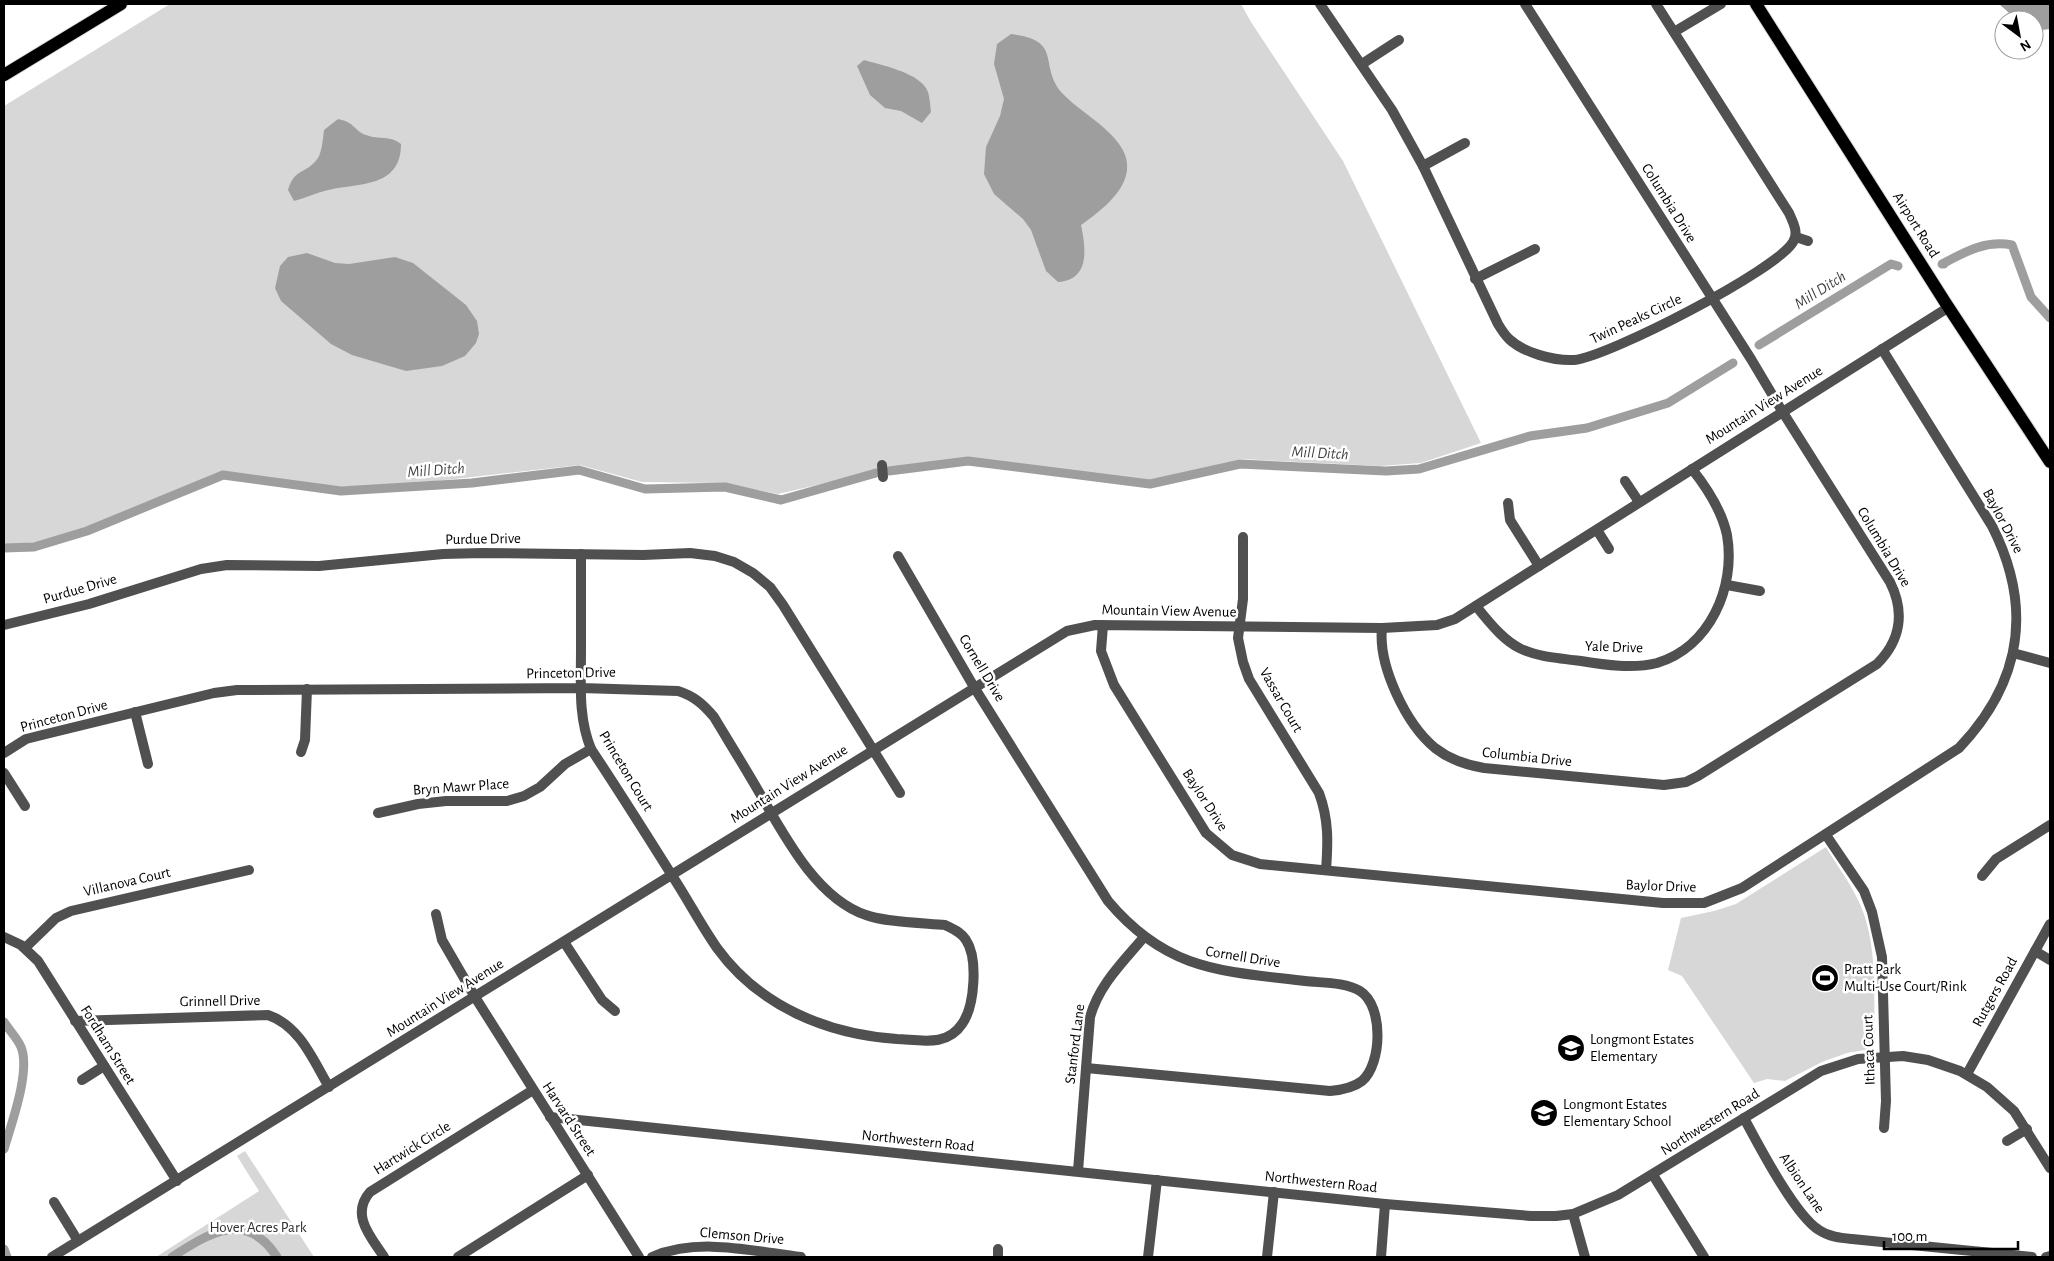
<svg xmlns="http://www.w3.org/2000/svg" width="2054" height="1261" font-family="'Alegreya Sans',sans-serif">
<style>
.green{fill:#d7d7d7}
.water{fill:#9e9e9e}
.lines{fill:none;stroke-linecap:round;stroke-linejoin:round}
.canal{stroke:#9e9e9e;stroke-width:9}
.major-casing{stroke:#dbdbdb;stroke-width:14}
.minor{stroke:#505050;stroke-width:10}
.major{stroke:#000;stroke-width:12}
.labels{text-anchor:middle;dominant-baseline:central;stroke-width:5;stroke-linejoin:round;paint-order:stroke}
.street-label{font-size:15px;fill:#000;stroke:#fff}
.poi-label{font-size:15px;fill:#000;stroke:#fff;text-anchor:start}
.park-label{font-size:15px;fill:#2e2e2e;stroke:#fff}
.water-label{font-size:16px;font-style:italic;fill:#3f3f3f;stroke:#fff}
</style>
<rect width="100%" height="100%" fill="#fff"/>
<g class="green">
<polygon points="170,4 1241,4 1251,22 1343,161 1481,443 1421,463 1380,466 1241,459 1149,480 971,458 895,467 778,494 721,483 642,482 580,465 401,485 331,487 219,472 84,530 34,544 14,546 4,544 4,106"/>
<path d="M1826,847C1836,864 1849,881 1858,900C1879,942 1873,998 1875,1044L1871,1049L1847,1053L1822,1062L1785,1081L1767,1079L1754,1083L1682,976L1668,970L1681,918L1714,911L1736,904Z"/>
<polygon points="245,1151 314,1257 156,1257 259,1191 237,1156"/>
</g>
<g class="water">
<polygon points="1999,4 2050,4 2050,29 2042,30 2034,28 2034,20 2017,20"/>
<path d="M1011,34C1064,40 1038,65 1062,93C1079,111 1105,124 1119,144C1144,178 1106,207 1081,225C1086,249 1090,280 1058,282L1046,271L1031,230L1023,219L994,194L984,174L986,147L1000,116L1004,99L994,64L997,44Z"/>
<path d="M864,60C881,65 916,72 926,88C930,94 930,105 931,112L922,123L901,111L885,108L870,95L857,66Z"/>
<path d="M338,119C355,122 354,131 366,135C379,140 390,135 401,144C401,188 359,183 328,190C316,193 305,198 294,201L288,190C295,167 306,175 318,158C322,151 323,139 324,130Z"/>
<polygon points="307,253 335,263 349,264 395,257 413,263 466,305 477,321 479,334 476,343 465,356 442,366 406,371 352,355 331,344 281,301 275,288 280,266 288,257"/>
</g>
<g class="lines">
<g class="canal">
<path d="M1944,264H1942C1965,252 1985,240 2012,245L2031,297L2050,318"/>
<polyline points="1759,345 1891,264 1898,266"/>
<polyline points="889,471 968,461 1150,484 1240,464 1386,471 1419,469 1530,436 1587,428 1668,403 1733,363"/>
<polyline points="4,548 34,547 87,531 223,475 341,491 472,483 579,470 645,489 725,487 781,500 876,473"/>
<path d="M4,1022C9,1030 18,1039 21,1047C31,1071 11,1125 4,1149"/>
<polyline points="4,1249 7,1257"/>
<path d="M172,1257C209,1233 246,1209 277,1257"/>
</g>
<g class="major-casing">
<g id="major">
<polyline points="1756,4 1945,302 2050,462"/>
<polyline points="4,75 121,4"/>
</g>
</g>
<g class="minor">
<path d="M1320,4L1392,110L1423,166L1498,324C1501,329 1505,335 1509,339C1524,353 1554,361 1574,360C1608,357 1777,270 1793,242C1799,233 1793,222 1789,213L1656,4"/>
<polyline points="1674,32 1721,4"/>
<polyline points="1362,64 1399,40"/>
<polyline points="1423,166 1465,143"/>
<polyline points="1796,237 1808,241"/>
<polyline points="1475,279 1535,249"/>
<polyline points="882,465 883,477"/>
<polyline points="1625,481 1639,502"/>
<polyline points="1508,503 1510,520 1539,566"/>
<polyline points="1597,530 1609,549"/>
<path d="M1243,537V599L1238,638L1243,662L1249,679L1319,793C1329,820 1328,843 1326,870"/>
<path d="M898,556L974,687L1108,901C1167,971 1221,971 1305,981C1322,983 1345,982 1360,991C1384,1006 1382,1064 1362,1081C1353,1088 1341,1090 1330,1091L1086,1068"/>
<polyline points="1727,585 1760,591"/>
<path d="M1476,606C1514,654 1523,654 1581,661C1605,665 1633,669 1657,663C1710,647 1736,587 1727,535C1722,511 1707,488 1692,469"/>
<polyline points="4,625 89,604 201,569 227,565 319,566 443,554 482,553 643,555 690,553 715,556 734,562 753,573 770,587 783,605 900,793"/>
<path d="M1103,625L1101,651L1114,685L1206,833L1232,855L1260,864L1663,903H1704L1742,888L1959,748C2022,682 2033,607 1992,526L1882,349"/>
<path d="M1382,628C1378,666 1406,724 1435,748C1449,759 1466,765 1484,768L1664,785L1686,782L1698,776L1877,664C1901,640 1905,612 1890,582L1782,411L1751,359L1525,4"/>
<polyline points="2013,653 2050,663"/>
<polyline points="135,712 148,764"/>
<polyline points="301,752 305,740 307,689"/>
<path d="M4,753L26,739L42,735L214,693L237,690L581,688L678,691C694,696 703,704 714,717C729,742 744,766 759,792C784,835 816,898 866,915C884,922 923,923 945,925C953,929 961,932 966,940C978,958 975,1006 962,1024C947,1047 921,1040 897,1039C826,1034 759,1006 717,948C701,925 688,900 673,877C646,834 619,791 591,749C578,717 581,684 581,650C581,618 581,586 581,554"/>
<polyline points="4,773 25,806"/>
<polyline points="378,813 418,804 446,801 507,801 524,796 540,787 565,764 591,749"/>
<polyline points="1826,835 1864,891 1872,912 1882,957 1886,1101 1884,1128"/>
<polyline points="1982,876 1996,859 2050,825"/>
<polyline points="436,914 442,940 475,997 639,1257"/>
<polyline points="4,937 21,945 38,961 177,1181"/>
<polyline points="564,942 602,1000 615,1011"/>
<polyline points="25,948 56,918 71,911 249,870"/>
<polyline points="2035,951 2050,960"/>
<path d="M75,1021L268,1015C300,1026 313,1060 329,1087"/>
<polyline points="1967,1074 2050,924"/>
<polyline points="82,1080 104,1066"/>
<polyline points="550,1117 1385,1204 1531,1216 1556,1216 1573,1214 1618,1195 1821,1071 1858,1059 1903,1056 1928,1060 1960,1071 1987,1087 2014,1111 2050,1168"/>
<path d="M1744,1118C1759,1146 1795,1215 1819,1230C1829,1237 1841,1238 1852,1239L2032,1257"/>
<polyline points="2007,1141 2027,1129"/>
<path d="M1078,1171L1090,1017C1099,985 1122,963 1144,937"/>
<polyline points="1653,1175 1704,1257"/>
<polyline points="54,1202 78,1241"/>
<polyline points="1573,1214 1585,1257"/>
<polyline points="52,1257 1067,631 1095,625 1382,628 1437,625 1455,619 1949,307"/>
<path d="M384,1257C371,1237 350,1215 370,1192L533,1090"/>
<polyline points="458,1257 588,1175"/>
<path d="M652,1257C698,1237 752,1251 801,1257"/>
<polyline points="998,1257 998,1249"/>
<polyline points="1148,1257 1157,1180"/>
<polyline points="1267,1257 1274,1192"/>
<polyline points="1381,1257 1385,1204"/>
<polyline points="2046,1257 2050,1256"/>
</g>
<use href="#major" class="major"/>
</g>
<defs>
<g id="stadium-disc" transform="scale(1.4375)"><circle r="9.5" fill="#000" stroke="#fff"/><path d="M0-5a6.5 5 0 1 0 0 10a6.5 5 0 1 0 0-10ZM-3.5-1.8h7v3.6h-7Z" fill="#fff"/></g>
<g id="school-disc" transform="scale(1.4375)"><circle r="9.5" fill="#000" stroke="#fff"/><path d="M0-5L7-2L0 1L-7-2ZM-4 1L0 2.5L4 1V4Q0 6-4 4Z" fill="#fff"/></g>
</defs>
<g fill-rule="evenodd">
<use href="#stadium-disc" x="1825" y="978"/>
<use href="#school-disc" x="1571" y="1048"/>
<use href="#school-disc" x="1544" y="1113"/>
</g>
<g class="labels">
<g class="street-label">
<text transform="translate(1669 203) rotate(58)">Columbia Drive</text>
<text transform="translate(1916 225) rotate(58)">Airport Road</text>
<text transform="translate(1636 319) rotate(-25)">Twin Peaks Circle</text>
<text transform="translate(1764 405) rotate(-32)">Mountain View Avenue</text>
<text transform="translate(2003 521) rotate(62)">Baylor Drive</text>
<text transform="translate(483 539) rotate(-1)">Purdue Drive</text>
<text transform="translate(1884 547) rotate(59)">Columbia Drive</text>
<text transform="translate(80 589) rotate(-16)">Purdue Drive</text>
<text transform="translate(1169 611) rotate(1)">Mountain View Avenue</text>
<text transform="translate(1614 647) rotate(2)">Yale Drive</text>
<text transform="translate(982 668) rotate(59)">Cornell Drive</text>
<text transform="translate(571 673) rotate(-1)">Princeton Drive</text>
<text transform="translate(1281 700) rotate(60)">Vassar Court</text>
<text transform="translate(64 716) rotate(-15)">Princeton Drive</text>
<text transform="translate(1527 757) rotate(6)">Columbia Drive</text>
<text transform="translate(626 771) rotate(59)">Princeton Court</text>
<text transform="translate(789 784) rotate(-32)">Mountain View Avenue</text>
<text transform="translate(461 787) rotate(-4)">Bryn Mawr Place</text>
<text transform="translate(1205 800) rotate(57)">Baylor Drive</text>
<text transform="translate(127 882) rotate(-13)">Villanova Court</text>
<text transform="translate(1661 886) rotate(2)">Baylor Drive</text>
<text transform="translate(1243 957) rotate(9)">Cornell Drive</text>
<text transform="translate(1995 992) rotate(-61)">Rutgers Road</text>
<text transform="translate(445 998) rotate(-32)">Mountain View Avenue</text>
<text transform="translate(220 1001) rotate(-1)">Grinnell Drive</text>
<text transform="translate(1075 1044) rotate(-83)">Stanford Lane</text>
<text transform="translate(108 1045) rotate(58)">Fordham Street</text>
<text transform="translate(1869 1050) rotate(-92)">Ithaca Court</text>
<text transform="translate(569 1119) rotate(57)">Harvard Street</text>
<text transform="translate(1710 1122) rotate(-32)">Northwestern Road</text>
<text transform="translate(918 1141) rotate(6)">Northwestern Road</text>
<text transform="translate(412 1148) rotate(-32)">Hartwick Circle</text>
<text transform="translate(1321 1182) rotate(6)">Northwestern Road</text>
<text transform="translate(1802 1183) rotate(56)">Albion Lane</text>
<text transform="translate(742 1236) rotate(5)">Clemson Drive</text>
</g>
<g class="poi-label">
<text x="1844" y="969">Pratt Park<tspan x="1844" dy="17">Multi-Use Court/Rink</tspan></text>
<text x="1590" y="1039">Longmont Estates<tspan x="1590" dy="17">Elementary</tspan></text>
<text x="1563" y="1104">Longmont Estates<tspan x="1563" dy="17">Elementary School</tspan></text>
</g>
<g class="park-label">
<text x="258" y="1227">Hover Acres Park</text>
</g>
<g class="water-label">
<text transform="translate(1820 290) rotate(-32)">Mill Ditch</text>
<text transform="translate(1320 453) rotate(3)">Mill Ditch</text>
<text transform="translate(436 470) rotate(-4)">Mill Ditch</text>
</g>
</g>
<rect width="2054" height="1261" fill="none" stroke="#000000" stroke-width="10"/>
<g transform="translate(2019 35) rotate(148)"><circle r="24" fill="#ffffff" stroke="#999999"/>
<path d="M0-4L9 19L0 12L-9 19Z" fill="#000000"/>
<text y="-8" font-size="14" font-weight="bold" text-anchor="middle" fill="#000000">N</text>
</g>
<path d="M1884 1241v8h134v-8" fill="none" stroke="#000000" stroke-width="2.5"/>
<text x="1892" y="1241" font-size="15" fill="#000000" stroke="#ffffff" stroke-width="4" paint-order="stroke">100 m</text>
</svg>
